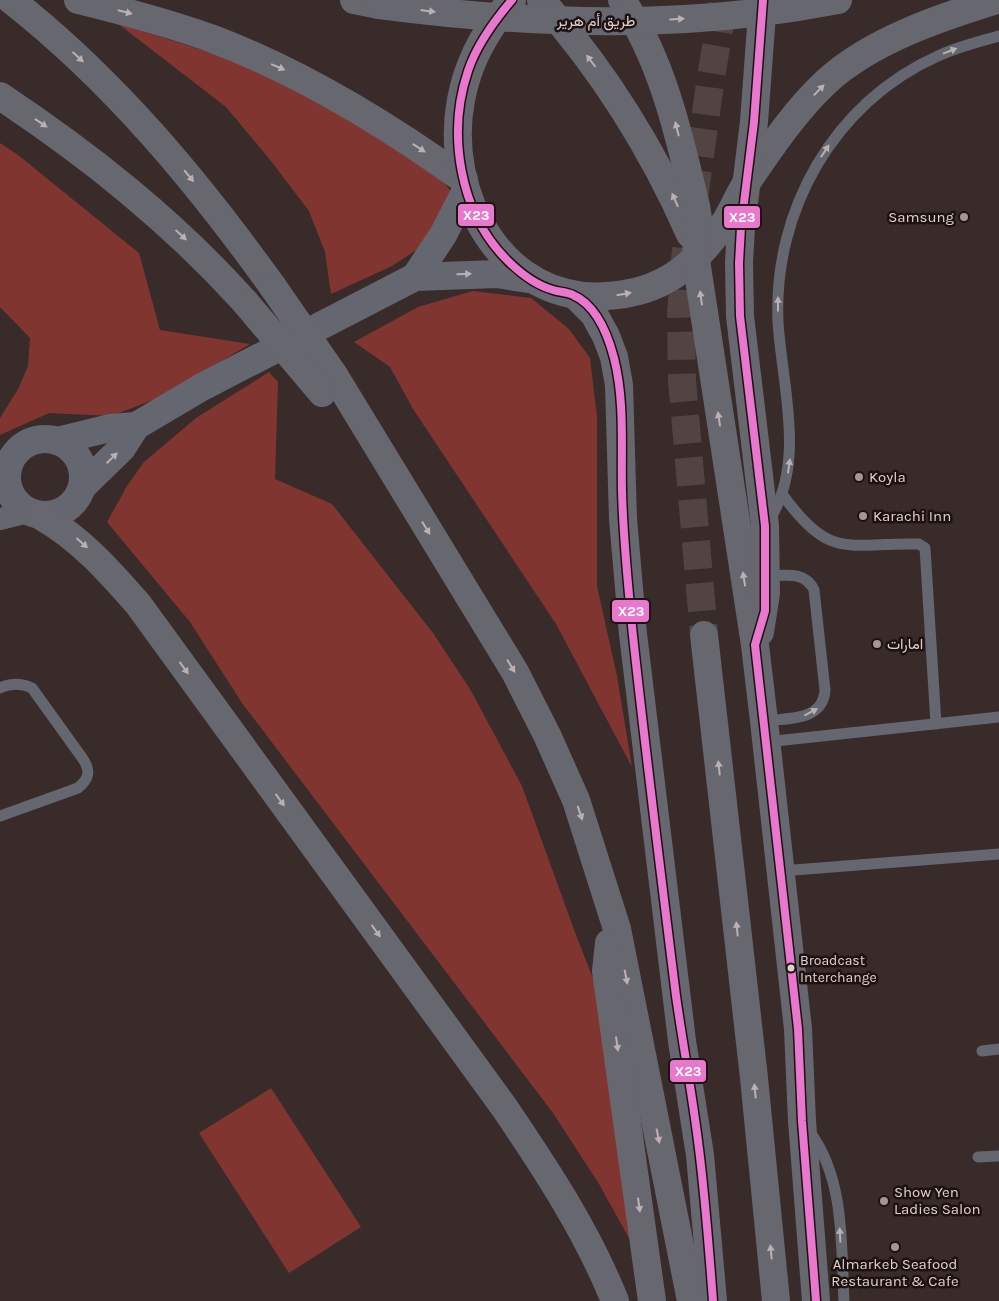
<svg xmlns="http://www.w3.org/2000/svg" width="999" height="1301" font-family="Karla,Vazirmatn,sans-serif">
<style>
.green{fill:#813530}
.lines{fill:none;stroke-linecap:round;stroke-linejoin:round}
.primary-tunnel{stroke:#514442;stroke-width:28;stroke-dasharray:28 14;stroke-linecap:butt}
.service{stroke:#646770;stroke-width:11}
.minor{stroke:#646770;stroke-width:22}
.tertiary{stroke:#646770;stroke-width:28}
.primary{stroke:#676770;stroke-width:28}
.primary-bridge{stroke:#676770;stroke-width:28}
.bus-1-casing{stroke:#1d1211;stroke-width:11}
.bus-1{stroke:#e877cd;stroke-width:8}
.oneway{fill:#bcb0b1}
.oneway2{fill:#bbb0b1}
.poi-dot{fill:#a59694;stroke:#1d1211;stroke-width:2}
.bus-dot{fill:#e0cfcd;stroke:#1d1211;stroke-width:2}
.labels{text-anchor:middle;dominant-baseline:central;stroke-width:5;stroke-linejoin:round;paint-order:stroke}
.bus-label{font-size:14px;fill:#e0cfcd;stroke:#1d1211;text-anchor:start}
.street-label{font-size:15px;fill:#e0cfcd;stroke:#1d1211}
.poi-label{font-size:15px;fill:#e0cfcd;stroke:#1d1211;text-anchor:start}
.line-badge{stroke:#1d1211;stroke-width:2}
.badge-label{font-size:14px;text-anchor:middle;font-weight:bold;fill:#fff}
</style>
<rect width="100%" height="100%" fill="#382b29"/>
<g class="green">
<polygon points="117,23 278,74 431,164 452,193 430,241 392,266 331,294 325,252 309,211 271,161 226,107"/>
<polygon points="0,143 18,155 139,253 160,330 250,344 161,397 111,416 49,413 0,435 0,418 18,389 28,366 30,338 0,307"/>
<polygon points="473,291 531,298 569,329 590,358 597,417 597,586 617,676 632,767 556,624 413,409 390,367 354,342 418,307"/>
<polygon points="269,372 278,382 275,479 332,504 433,633 470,689 522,786 576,935 609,1019 635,1249 599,1184 553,1113 242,703 190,622 107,522 127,486 144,462 196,418"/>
<polygon points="271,1088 361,1227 289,1273 199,1133"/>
</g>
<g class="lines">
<g class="primary-tunnel">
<polyline points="694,198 711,77 724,0"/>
<polyline points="686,248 681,313 682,380 704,635"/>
</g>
<g class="service">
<path d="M782,494C831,562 847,542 919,544L925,548L936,724"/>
<path d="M770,519C806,461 782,386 778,322C773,211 834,102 938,56C957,47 978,42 999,36"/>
<path d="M0,688C12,683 20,683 32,688L83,759C91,771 89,779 78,788L0,816"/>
<path d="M764,721C789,718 823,721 825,690L814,590C805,570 784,576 765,576"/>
<polyline points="766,742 999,717"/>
<polyline points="781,871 999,854"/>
<polyline points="982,1051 999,1049"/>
<path d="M810,1132C845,1180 841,1244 844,1301"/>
<polyline points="978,1157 999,1156"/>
</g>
<g class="minor">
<polyline points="0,472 10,461"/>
<polyline points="0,519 28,512"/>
</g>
<g class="tertiary">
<polyline points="415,277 443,235 466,190"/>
<circle cx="45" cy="477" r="38"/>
<polyline points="57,441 110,428 136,426"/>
<polyline points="82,487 122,448 136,426 202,387 415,277 497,274 528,279"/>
</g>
<g class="primary">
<path d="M11,0C114,81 197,181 273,287"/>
<path d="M78,0C123,11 169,23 213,39C303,73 386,124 464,180"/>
<polyline points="354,0 379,5"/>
<path d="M512,0C486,29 468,61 461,100C443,193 502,304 607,296C662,293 695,266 725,222C733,209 739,194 747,182C771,147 795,111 826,82C870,41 941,17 997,0"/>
<path d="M541,0C604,71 652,148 690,234"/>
<path d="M622,0C663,62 679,135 696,206L698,219L696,260L755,645L764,721L798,1029L802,1121L816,1301"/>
<path d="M0,96C90,156 172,221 245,302"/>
<polyline points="575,295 594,314 606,336 614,357 619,385 623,519 633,634 682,1041 700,1155 713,1301"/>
<polyline points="334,375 515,672 547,735 576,800 617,929 691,1301"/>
<path d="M41,516C81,539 108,570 138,604L504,1107C546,1169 587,1231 615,1301"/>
<polyline points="760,632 766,593 765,526 740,316 739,263 741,227 754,122 763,0"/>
<polyline points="704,635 754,1078 776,1301"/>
<polyline points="609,943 606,971 652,1301"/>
</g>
<g class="primary-bridge">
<path d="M379,5C533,25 684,30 838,0"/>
<polyline points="273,287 334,375"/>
<polyline points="245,302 322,393"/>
</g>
<g class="bus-1-casing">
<g id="bus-1">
<path d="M512,0C494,21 477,44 468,71C447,133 459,212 507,260C520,273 535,285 553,290C559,292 567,292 573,295C596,305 608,335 614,358C625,401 621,446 622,490C623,538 628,587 633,636C646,756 661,876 676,996C683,1045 692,1093 698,1141C705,1194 709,1248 713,1301"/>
<polyline points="763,0 754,122 741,227 739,263 740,316 765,526 765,611 755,645 798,1029 802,1121 816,1301"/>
</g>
</g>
<use href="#bus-1" class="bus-1"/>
</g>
<defs><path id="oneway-solid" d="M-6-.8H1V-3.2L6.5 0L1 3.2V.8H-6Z" transform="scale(1.25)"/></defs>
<g class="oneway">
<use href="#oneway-solid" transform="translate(428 11) rotate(7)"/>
<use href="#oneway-solid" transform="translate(125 12) rotate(14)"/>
<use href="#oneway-solid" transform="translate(677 19) rotate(-3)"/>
<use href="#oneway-solid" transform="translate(78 57) rotate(43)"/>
<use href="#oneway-solid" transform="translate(591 61) rotate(-127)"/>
<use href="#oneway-solid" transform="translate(278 67) rotate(23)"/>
<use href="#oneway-solid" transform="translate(819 90) rotate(-46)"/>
<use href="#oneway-solid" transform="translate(41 123) rotate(34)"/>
<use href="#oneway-solid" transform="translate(677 129) rotate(-104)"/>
<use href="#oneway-solid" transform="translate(419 148) rotate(33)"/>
<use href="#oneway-solid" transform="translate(189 176) rotate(50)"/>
<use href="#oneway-solid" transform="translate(675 200) rotate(-114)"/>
<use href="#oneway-solid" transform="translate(181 235) rotate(43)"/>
<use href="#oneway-solid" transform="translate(624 294) rotate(-10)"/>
<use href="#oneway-solid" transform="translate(701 298) rotate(-98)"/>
<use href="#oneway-solid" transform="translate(719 419) rotate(-99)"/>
<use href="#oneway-solid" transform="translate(426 528) rotate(58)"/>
<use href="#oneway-solid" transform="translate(82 543) rotate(41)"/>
<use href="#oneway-solid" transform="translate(744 579) rotate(-99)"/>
<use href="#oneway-solid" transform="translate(511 666) rotate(59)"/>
<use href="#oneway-solid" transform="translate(184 668) rotate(54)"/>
<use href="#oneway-solid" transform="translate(719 768) rotate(-96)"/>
<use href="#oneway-solid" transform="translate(280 800) rotate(54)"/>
<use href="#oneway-solid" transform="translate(580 813) rotate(71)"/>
<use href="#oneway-solid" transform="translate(737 929) rotate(-96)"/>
<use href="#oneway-solid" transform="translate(376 931) rotate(54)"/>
<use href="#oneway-solid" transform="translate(626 977) rotate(79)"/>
<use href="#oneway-solid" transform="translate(617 1044) rotate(82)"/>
<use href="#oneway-solid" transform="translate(755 1091) rotate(-96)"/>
<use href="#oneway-solid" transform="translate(658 1136) rotate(79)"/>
<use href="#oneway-solid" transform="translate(639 1205) rotate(82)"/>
<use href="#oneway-solid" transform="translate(771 1252) rotate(-96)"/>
</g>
<g class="oneway2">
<use href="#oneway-solid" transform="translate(950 51) rotate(-21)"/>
<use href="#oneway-solid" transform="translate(825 151) rotate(-57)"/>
<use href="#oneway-solid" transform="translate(464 274) rotate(-1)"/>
<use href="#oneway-solid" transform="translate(778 304) rotate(-90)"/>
<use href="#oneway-solid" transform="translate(112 458) rotate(-44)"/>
<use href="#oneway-solid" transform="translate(789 466) rotate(-82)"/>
<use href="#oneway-solid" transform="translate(811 712) rotate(-28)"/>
<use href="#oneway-solid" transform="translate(840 1235) rotate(-93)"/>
</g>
<g class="poi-dot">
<circle cx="964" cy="217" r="5"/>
<circle cx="859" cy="477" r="5"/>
<circle cx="863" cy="516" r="5"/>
<circle cx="877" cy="644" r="5"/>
<circle cx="884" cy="1201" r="5"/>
<circle cx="895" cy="1247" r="5"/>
</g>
<circle class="bus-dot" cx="791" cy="968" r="4.5"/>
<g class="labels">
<g class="bus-label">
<text x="800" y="960">Broadcast<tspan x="800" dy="17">Interchange</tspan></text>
</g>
<g class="street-label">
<text x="596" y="21">طريق أم هرير</text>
</g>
<g class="poi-label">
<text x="954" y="217" text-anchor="end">Samsung</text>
<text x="869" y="477">Koyla</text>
<text x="873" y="516">Karachi Inn</text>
<text x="887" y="644">امارات</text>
<text x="894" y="1192">Show Yen<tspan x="894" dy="17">Ladies Salon</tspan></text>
<text x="895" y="1264" text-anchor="middle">Almarkeb Seafood<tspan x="895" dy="17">Restaurant &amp; Cafe</tspan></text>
</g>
</g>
<g class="line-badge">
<rect x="457" y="203" width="38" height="24" rx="5" fill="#e877cd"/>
<rect x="723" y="205" width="38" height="24" rx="5" fill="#e877cd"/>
<rect x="611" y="599" width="39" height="24" rx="5" fill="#e877cd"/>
<rect x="669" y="1059" width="38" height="24" rx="5" fill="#e877cd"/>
</g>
<g class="badge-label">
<text x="476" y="220">X23</text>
<text x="742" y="222">X23</text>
<text x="631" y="616">X23</text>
<text x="688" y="1076">X23</text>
</g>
</svg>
